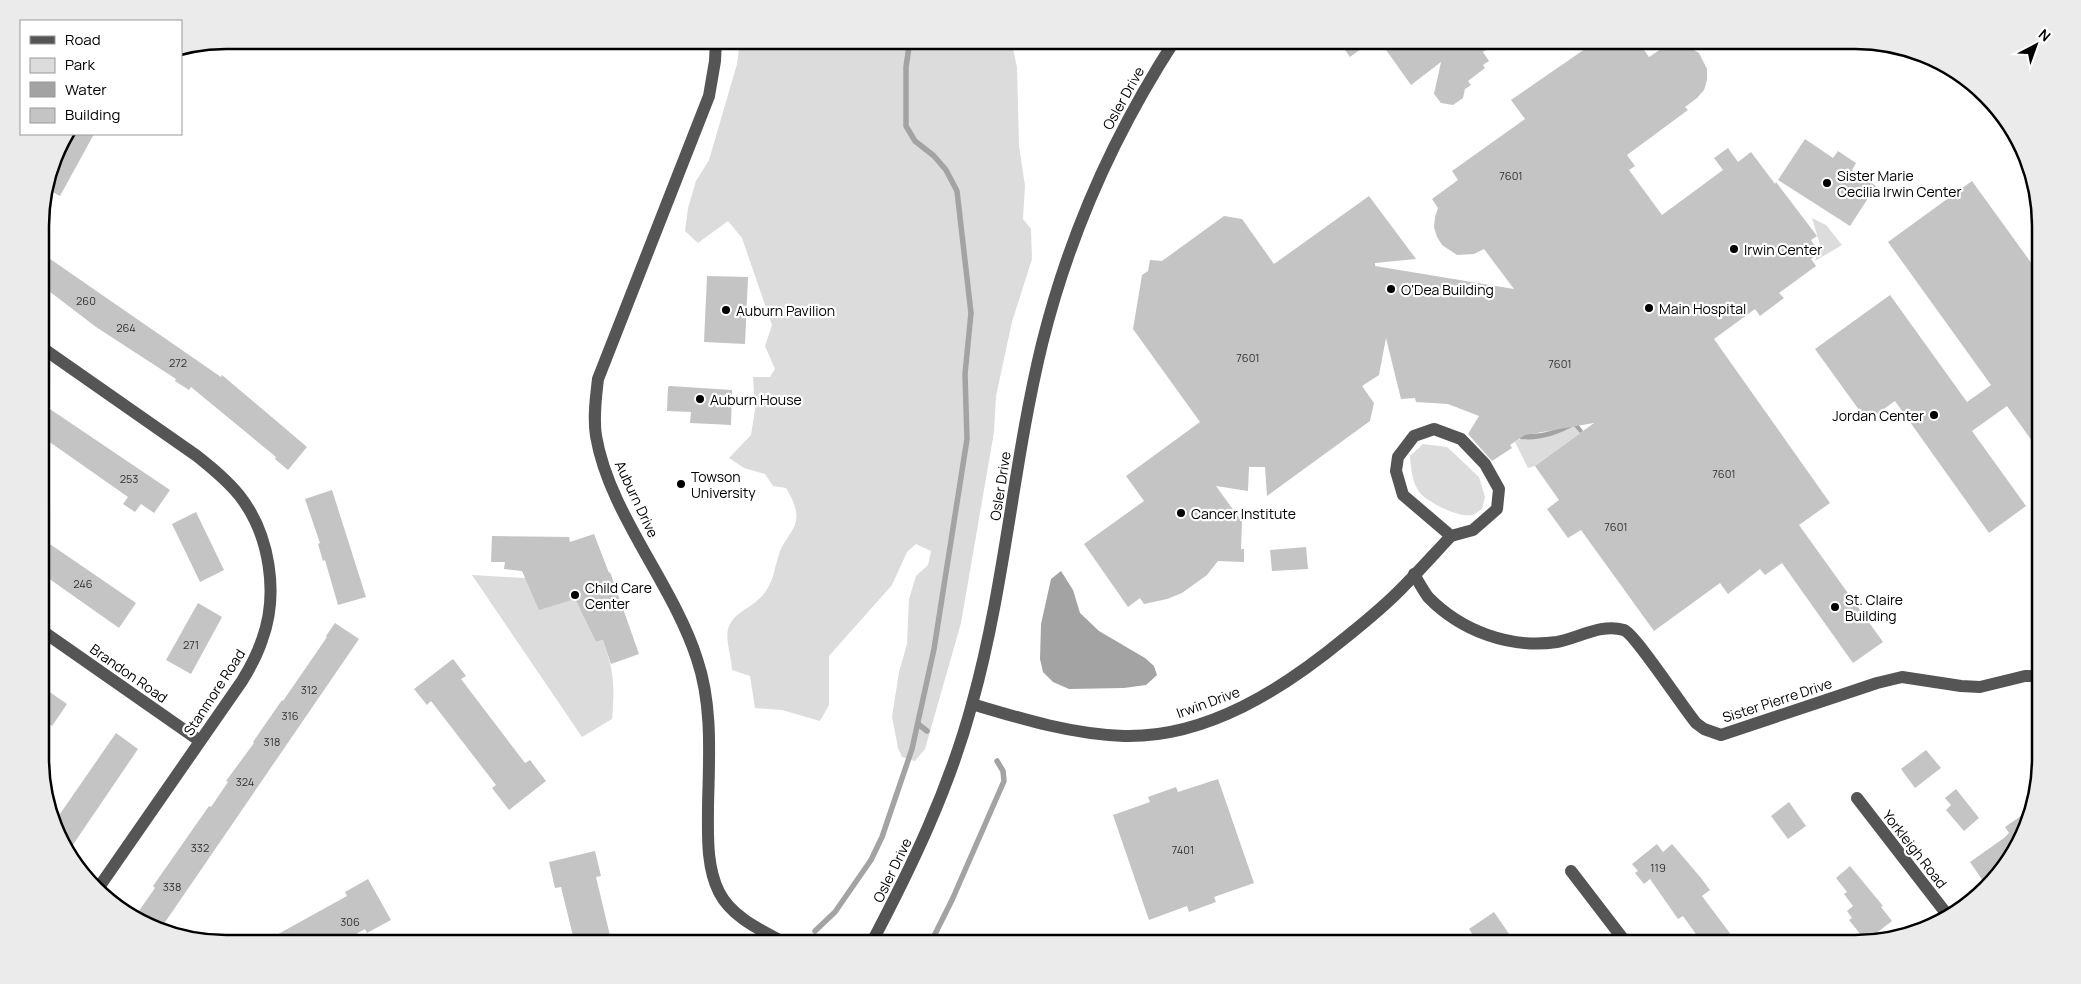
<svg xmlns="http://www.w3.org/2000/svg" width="2081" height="984" font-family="Manrope,sans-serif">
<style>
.green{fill:#dcdcdc}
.water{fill:#a3a3a3}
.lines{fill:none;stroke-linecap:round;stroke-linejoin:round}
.stream{stroke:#a3a3a3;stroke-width:5.5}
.building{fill:#c4c4c4}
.minor{stroke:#555;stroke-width:12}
.poi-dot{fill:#000;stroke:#fff;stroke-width:2}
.labels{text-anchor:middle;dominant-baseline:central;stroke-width:4.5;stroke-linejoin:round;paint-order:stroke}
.number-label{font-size:11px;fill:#313131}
.street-label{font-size:14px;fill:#000;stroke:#fff}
.poi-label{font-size:14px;fill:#000;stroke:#fff;text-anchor:start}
.rim{fill:none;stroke:#000;stroke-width:2.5}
</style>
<rect width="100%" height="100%" fill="#fff"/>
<g class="green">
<path d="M740,40H1011L1017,67L1019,146L1025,186L1023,219L1031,229L1032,259L1012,322L996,396L994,432L961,623L925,749L915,761L902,757L898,748L892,717L899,672L907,644L909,599L916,576L928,565L931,551L916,544L907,552L892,585L829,656V705L820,721L782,710L755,708L750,676L732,670C732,657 723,636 730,624C737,611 751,608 761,597C774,584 774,568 780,551C784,541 794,531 796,521C798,508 792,499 786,488L773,486L765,474L744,468L729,458L751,435L755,410L753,377H770L775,369L765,346L772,325L742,238L728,221L698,243L685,231L688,208L696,181L709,160L737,64Z"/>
<polygon points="1812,218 1826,225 1842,245 1815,261 1820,245"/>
<path d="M1567,421L1583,431L1535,466L1528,468L1515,442L1520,439V432C1536,437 1552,430 1568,424Z"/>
<path d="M1423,444L1447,447L1479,477L1485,497L1482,509C1479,511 1475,514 1472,515C1459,518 1430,503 1421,494C1412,484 1411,469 1410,456Z"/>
<path d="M472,575L525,578L575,599L596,642L603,640C614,672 615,685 612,719L582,737Z"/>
</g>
<g class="water">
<path d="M1573,417L1583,431L1580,433L1574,426C1557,435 1539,441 1520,439V432C1536,437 1562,431 1573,417Z"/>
<polygon points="1061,571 1073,590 1080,613 1099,631 1145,658 1154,666 1157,675 1146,685 1124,688 1069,689 1053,682 1043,672 1040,659 1041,624 1051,579"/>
</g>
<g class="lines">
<g class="stream">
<polyline points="918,724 927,731"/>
<polyline points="815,931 835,912 871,860 882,837 912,749 934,649 967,439 965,374 971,313 957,191 946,170 934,156 915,141 906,126 906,67 910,40"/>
<polyline points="930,944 952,900 1004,781 1003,771 997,761"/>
</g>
</g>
<g class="building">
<polygon points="1338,40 1373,40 1350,57"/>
<polygon points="1379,40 1500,40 1483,52 1489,61 1483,65 1485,68 1468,81 1471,85 1465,89 1463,98 1453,105 1441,103 1434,94 1441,62 1411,85"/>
<polygon points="1598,40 1637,40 1649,57 1664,47 1678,44 1686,45 1699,53 1707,69 1707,80 1704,90 1697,98 1685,107 1688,110 1627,155 1635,166 1629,170 1662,215 1723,170 1714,158 1728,148 1738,162 1751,152 1775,184 1776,182 1817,236 1811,240 1820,253 1811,259 1816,266 1779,293 1784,298 1760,316 1755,309 1714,339 1830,503 1799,525 1883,642 1853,663 1782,563 1765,575 1760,569 1728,594 1720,583 1654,631 1581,530 1568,538 1547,509 1559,500 1535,466 1594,423 1525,435 1510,445 1512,448 1492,461 1468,434 1479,416 1448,404 1416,402 1415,398 1401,399 1386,338 1379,375 1362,386 1374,403 1370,421 1267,496 1265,467 1249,467 1248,491 1216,486 1242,522 1241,549 1244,549 1244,562 1218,561 1207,575 1182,593 1167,599 1144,604 1140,598 1128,607 1084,544 1144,501 1126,476 1200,422 1133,329 1142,275 1148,271 1150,260 1162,261 1224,216 1242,219 1274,264 1369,196 1416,259 1375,263 1375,266 1514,289 1484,249 1474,254 1457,255 1442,245 1437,237 1434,227 1435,217 1438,208 1432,199 1458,180 1452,171 1525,119 1511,100"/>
<polygon points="67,134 94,134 60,196 47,189 59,144"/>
<polygon points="1805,139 1833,158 1838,151 1856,163 1852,170 1876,186 1850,226 1778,180"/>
<polygon points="1972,181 2040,275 2040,452 2007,406 1972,431 2026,506 1989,533 1895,401 1867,421 1815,349 1890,295 1967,402 1991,385 1888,242"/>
<polygon points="40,252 221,377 222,375 307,447 288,470 275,459 276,457 191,387 189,390 175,381 176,379 96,327 41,285"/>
<polygon points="707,276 748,277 745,344 704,342"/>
<polygon points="670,386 732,390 731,425 690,423 691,412 667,411 668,387"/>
<polygon points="41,403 170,490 154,513 141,504 135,512 123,504 128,497 41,436"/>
<polygon points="332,490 366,597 338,605 325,560 323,561 318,544 320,543 305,499"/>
<polygon points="196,512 224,570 200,582 172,524"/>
<polygon points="594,534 609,573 610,572 639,654 611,664 603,640 596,642 575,599 539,610 522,571 504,569 505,562 491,562 492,536 569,537 570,542"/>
<polygon points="41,538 136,603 119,628 41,573"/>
<polygon points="1306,547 1308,569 1272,571 1270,550"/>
<polygon points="198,603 222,617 191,674 166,660"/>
<polygon points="335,623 359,639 159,931 134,918 155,888 153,886 209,806 211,807 228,782 226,781 254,743 253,742 282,700 283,701 327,637 326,636"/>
<polygon points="453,659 466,676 461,679 525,763 530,760 546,781 509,810 492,788 496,785 431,701 427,705 414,689"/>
<polygon points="41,686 67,704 52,726 42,719"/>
<polygon points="116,733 138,749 68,852 53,824"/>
<polygon points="1926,750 1941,768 1915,788 1901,769"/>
<polygon points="1218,779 1254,883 1214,897 1216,902 1189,912 1187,906 1149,920 1113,815 1150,802 1148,797 1176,787 1178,792"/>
<polygon points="1956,789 1979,818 1964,831 1946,810 1951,805 1945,798"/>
<polygon points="1789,802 1806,826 1788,839 1771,816"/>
<polygon points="2031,809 2027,829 2002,871 1990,883 1989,881 1985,884 1970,862 2004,838 2009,833 2005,827"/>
<polygon points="1657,844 1663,852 1672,844 1701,878 1710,890 1702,896 1738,944 1703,944 1683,916 1678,919 1650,879 1644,884 1635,873 1638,871 1632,864"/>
<polygon points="595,851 601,876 596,877 612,944 575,944 561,887 555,888 549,862"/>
<polygon points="1850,866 1883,906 1881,907 1892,921 1866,941 1849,920 1852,918 1847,911 1853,906 1844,894 1847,892 1836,878"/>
<polygon points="368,879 391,920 367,933 365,929 337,944 260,944 347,896 345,892"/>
<polygon points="1494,912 1516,944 1479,944 1469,929"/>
</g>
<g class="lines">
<g class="minor">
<path d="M716,40L715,61L709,96L598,379C596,397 593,417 596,436C609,513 673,584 697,659C713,706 709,758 708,806C708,834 706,866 719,892C732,918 763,931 787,944"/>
<path d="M41,347L197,456C212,468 227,480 239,495C270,534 279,594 262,640C257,655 250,668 242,681L97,890"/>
<polygon points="1434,429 1461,439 1485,464 1499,489 1497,509 1473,530 1451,536 1403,495 1396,471 1398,457 1414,436"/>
<path d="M1414,574C1418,581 1423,590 1428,597C1461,631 1510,649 1557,642C1579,638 1601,623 1624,630C1635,634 1684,709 1696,723L1704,729L1721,735L1877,683L1902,677L1961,686L1980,687L2025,676H2041"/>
<polyline points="41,630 200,741"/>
<path d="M972,704C1022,719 1071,734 1124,736C1207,738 1283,689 1345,638C1365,622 1386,605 1404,586C1420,570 1435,553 1451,536"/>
<polyline points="1857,798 1949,917"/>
<polyline points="1571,871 1627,944"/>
<path d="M871,944C912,866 949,789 972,704C1005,586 1013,463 1042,344C1069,235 1114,134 1175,40"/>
</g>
</g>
<g class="poi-dot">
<circle cx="1827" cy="183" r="5"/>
<circle cx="1734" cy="249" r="5"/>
<circle cx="1391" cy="289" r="5"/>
<circle cx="1649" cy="308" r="5"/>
<circle cx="726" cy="310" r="5"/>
<circle cx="700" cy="399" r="5"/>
<circle cx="1934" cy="415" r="5"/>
<circle cx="681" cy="484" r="5"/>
<circle cx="1181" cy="513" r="5"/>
<circle cx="575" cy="595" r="5"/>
<circle cx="1835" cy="607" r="5"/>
</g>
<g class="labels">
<g class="number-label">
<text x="1511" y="175">7601</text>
<text x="86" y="300">260</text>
<text x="126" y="327">264</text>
<text x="1248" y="357">7601</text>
<text x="178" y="362">272</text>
<text x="1560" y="363">7601</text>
<text x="1724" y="473">7601</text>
<text x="129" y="478">253</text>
<text x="1616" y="526">7601</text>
<text x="83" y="583">246</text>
<text x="191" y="644">271</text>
<text x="309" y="689">312</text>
<text x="290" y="715">316</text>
<text x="272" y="741">318</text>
<text x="245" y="781">324</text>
<text x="200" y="847">332</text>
<text x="1183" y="849">7401</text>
<text x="1658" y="867">119</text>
<text x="172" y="886">338</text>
<text x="350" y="921">306</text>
</g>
<g class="street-label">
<text transform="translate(1123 98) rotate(-61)">Osler Drive</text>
<text transform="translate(1000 486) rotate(-81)">Osler Drive</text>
<text transform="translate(637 499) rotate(65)">Auburn Drive</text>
<text transform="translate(129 673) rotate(35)">Brandon Road</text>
<text transform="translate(214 692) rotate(-57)">Stanmore Road</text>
<text transform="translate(1777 700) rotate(-18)">Sister Pierre Drive</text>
<text transform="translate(1208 702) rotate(-20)">Irwin Drive</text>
<text transform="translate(1915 849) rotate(52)">Yorkleigh Road</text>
<text transform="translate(892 870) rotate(-64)">Osler Drive</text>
</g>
<g class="poi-label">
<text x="1837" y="175">Sister Marie<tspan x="1837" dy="16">Cecilia Irwin Center</tspan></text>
<text x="1744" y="249">Irwin Center</text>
<text x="1401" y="289">O'Dea Building</text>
<text x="1659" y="308">Main Hospital</text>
<text x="736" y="310">Auburn Pavilion</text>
<text x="710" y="399">Auburn House</text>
<text x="1924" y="415" text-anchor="end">Jordan Center</text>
<text x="691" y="476">Towson<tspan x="691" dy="16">University</tspan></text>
<text x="1191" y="513">Cancer Institute</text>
<text x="585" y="587">Child Care<tspan x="585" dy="16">Center</tspan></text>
<text x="1845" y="599">St. Claire<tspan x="1845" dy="16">Building</tspan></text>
</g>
</g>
<path d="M0 0H2081V984H0ZM226 49H1855A177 177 0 0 1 2032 226V758A177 177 0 0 1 1855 935H226A177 177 0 0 1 49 758V226A177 177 0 0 1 226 49Z" fill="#ebebeb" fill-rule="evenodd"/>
<path class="rim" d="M226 49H1855A177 177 0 0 1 2032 226V758A177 177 0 0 1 1855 935H226A177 177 0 0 1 49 758V226A177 177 0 0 1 226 49Z"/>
<rect x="20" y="20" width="162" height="115" fill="#ffffff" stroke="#999999"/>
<rect x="30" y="36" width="25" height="8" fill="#555555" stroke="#999999"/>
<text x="65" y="45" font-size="15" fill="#000000">Road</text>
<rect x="30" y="58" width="25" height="15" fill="#dcdcdc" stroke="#999999"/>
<text x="65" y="70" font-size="15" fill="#000000">Park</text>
<rect x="30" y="82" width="25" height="15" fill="#a3a3a3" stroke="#999999"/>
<text x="65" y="95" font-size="15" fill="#000000">Water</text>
<rect x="30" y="108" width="25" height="15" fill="#c4c4c4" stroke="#999999"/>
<text x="65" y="120" font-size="15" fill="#000000">Building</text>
<g transform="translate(2036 45) rotate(41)" stroke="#ffffff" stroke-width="4" paint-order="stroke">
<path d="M0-4L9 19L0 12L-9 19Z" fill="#000000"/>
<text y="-8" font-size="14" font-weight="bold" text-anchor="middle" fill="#000000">N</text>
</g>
</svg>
